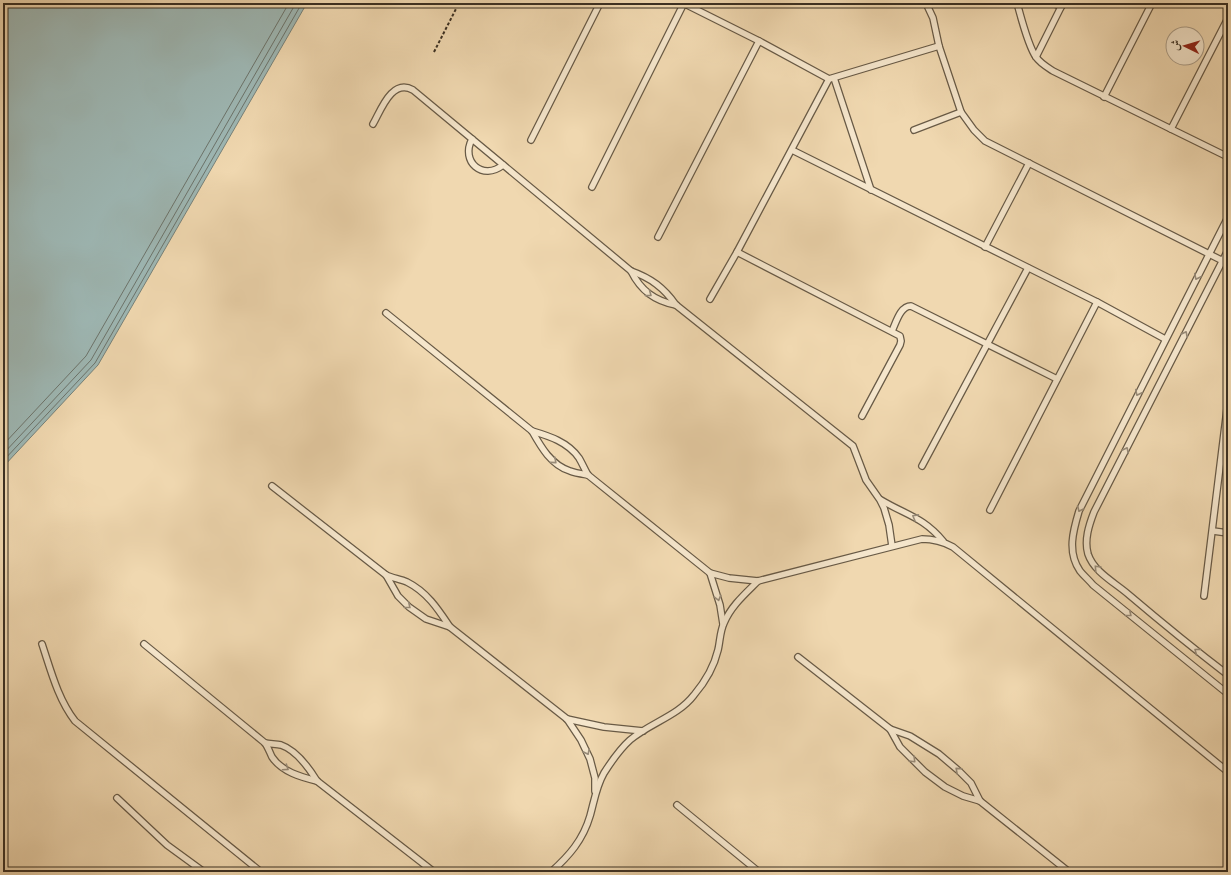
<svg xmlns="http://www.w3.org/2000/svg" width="1231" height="875" font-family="'IM FELL Great Primer',Amiri,serif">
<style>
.water{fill:#9eb8b5;stroke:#76827b}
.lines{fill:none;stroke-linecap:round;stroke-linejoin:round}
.shore{stroke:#6c746c;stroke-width:1}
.lane-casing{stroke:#685a46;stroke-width:8}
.path{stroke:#3b3023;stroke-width:2;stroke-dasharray:3 2;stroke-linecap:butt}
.lane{stroke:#f5e6cc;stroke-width:5.5}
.oneway{stroke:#988b78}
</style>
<rect width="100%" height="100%" fill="#f0d8b0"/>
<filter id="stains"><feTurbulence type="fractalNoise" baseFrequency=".005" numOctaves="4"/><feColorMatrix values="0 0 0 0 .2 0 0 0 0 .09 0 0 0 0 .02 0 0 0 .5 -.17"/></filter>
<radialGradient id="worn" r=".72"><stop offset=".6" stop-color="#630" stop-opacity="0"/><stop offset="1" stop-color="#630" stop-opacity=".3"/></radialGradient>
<polygon class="water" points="3,3 307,3 98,365 3,467"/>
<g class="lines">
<g class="shore">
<polyline points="3,445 86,356 289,3"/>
<polyline points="3,454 91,360 296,3"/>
<polyline points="3,461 95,363 302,3"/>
</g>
<g class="lane-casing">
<g id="lane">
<polyline points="683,3 759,41 829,79"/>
<polyline points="926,3 933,18 939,46 961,112 974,130 985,141 1223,261"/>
<path d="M1017,3C1021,17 1028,46 1036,57C1040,63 1047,67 1053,71L1171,129"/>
<polyline points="1053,3 1061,7"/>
<polyline points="1228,18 1171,129 1228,157"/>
<polyline points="1036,57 1063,3"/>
<polyline points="834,78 871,190"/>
<polyline points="1104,97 1152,3"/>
<path d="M373,124C381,110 392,78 413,90L631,271C651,278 664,288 676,305L853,446L866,480L880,500L884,508L889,525L892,546"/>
<polyline points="914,130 961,112"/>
<path d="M472,139C460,162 483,181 503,165"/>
<polyline points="531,140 600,3"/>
<polyline points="792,150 1097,302 1165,339"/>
<polyline points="592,187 684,3"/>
<path d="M1228,217L1079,511C1073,531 1067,552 1080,571C1084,576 1089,580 1093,585L1228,694"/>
<polyline points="658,237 759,41"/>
<polyline points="985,247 1029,163"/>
<path d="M1228,250L1094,512C1089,525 1084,540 1088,554C1094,572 1114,582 1128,594C1161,622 1194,649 1228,675"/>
<polyline points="737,252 900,336 901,341 900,345 862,416"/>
<path d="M631,271C641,291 655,301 676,305"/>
<polyline points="710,299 737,252 829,79 939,46"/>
<path d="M386,313L532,431C541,447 551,465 570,471C575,473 582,474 588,475"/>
<path d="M892,331C896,323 900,306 911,306L1057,379"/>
<path d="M532,431C549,436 568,442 579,458C582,463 585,470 588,475L710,573L729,578L758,581L922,539C934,539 942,541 953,547L1228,772"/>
<polyline points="922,466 1028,268"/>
<path d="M272,486L386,575C392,578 400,579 407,582C427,592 438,609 450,627"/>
<path d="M881,500C906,515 923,517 943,541"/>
<polyline points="990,510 1097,302"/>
<polyline points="1213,531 1228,533"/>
<polyline points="710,573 720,605 723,624"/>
<polyline points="386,575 398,596 409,607 426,619 450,627 567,719 581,740 590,759 595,778 595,791"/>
<polyline points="1204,596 1228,401"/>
<path d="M42,644C51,671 58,699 75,721L261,872"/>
<path d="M144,644L265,743C268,747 270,753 272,757C282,772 301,777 317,781"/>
<polyline points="798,657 890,729 910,736 939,754 959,771 971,783 980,801 1069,872"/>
<polyline points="567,719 604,727 643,731"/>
<polyline points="890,729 900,747 925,772 945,787 963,796 980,801"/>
<path d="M265,743C270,744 276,744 281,745C296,750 309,768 317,781L434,872"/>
<polyline points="117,798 167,845 204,872"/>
<polyline points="677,805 759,872"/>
<path d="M551,872C569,856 583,840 590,816C594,802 596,787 604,773C611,762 620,749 630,740C650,723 678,716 694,695C705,682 714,667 718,650C720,642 720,631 724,623C731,606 745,594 758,581"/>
</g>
</g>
<polyline class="path" points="434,52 459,3"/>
<use href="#lane" class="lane"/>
</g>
<defs><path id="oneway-chevron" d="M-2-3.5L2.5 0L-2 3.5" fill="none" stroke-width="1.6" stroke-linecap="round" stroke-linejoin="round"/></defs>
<g class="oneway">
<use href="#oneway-chevron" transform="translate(1197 277) rotate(117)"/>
<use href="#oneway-chevron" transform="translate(649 294) rotate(37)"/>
<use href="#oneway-chevron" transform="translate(1185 334) rotate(-63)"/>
<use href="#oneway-chevron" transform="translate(1138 393) rotate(117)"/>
<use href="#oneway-chevron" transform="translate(1126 450) rotate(-63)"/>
<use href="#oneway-chevron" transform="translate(554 461) rotate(41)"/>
<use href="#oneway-chevron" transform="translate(1080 509) rotate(114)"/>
<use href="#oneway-chevron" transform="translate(915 517) rotate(-151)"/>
<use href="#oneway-chevron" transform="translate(1097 568) rotate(-133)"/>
<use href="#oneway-chevron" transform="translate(718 598) rotate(75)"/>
<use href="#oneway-chevron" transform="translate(408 606) rotate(39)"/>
<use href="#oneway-chevron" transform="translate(1129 614) rotate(39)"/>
<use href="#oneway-chevron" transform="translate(1197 651) rotate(-143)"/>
<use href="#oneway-chevron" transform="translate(587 752) rotate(64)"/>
<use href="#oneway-chevron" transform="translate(913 760) rotate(45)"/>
<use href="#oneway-chevron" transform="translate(286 768) rotate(34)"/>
<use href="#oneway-chevron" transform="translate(958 770) rotate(-138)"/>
</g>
<rect width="1231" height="875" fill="none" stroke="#f0d8b0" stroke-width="16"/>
<rect x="4" y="4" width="1223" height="867" fill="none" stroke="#3b3023" stroke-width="2"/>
<rect x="8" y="8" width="1215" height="859" fill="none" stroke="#3b3023"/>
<g transform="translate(1185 46) rotate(275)"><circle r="19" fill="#f5e6cc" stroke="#ab9d88"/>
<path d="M0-3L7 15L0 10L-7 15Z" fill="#8f2418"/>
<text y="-6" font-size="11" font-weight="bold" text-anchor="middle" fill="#3b3023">ش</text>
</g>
<rect width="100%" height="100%" filter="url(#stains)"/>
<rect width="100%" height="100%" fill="url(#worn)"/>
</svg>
